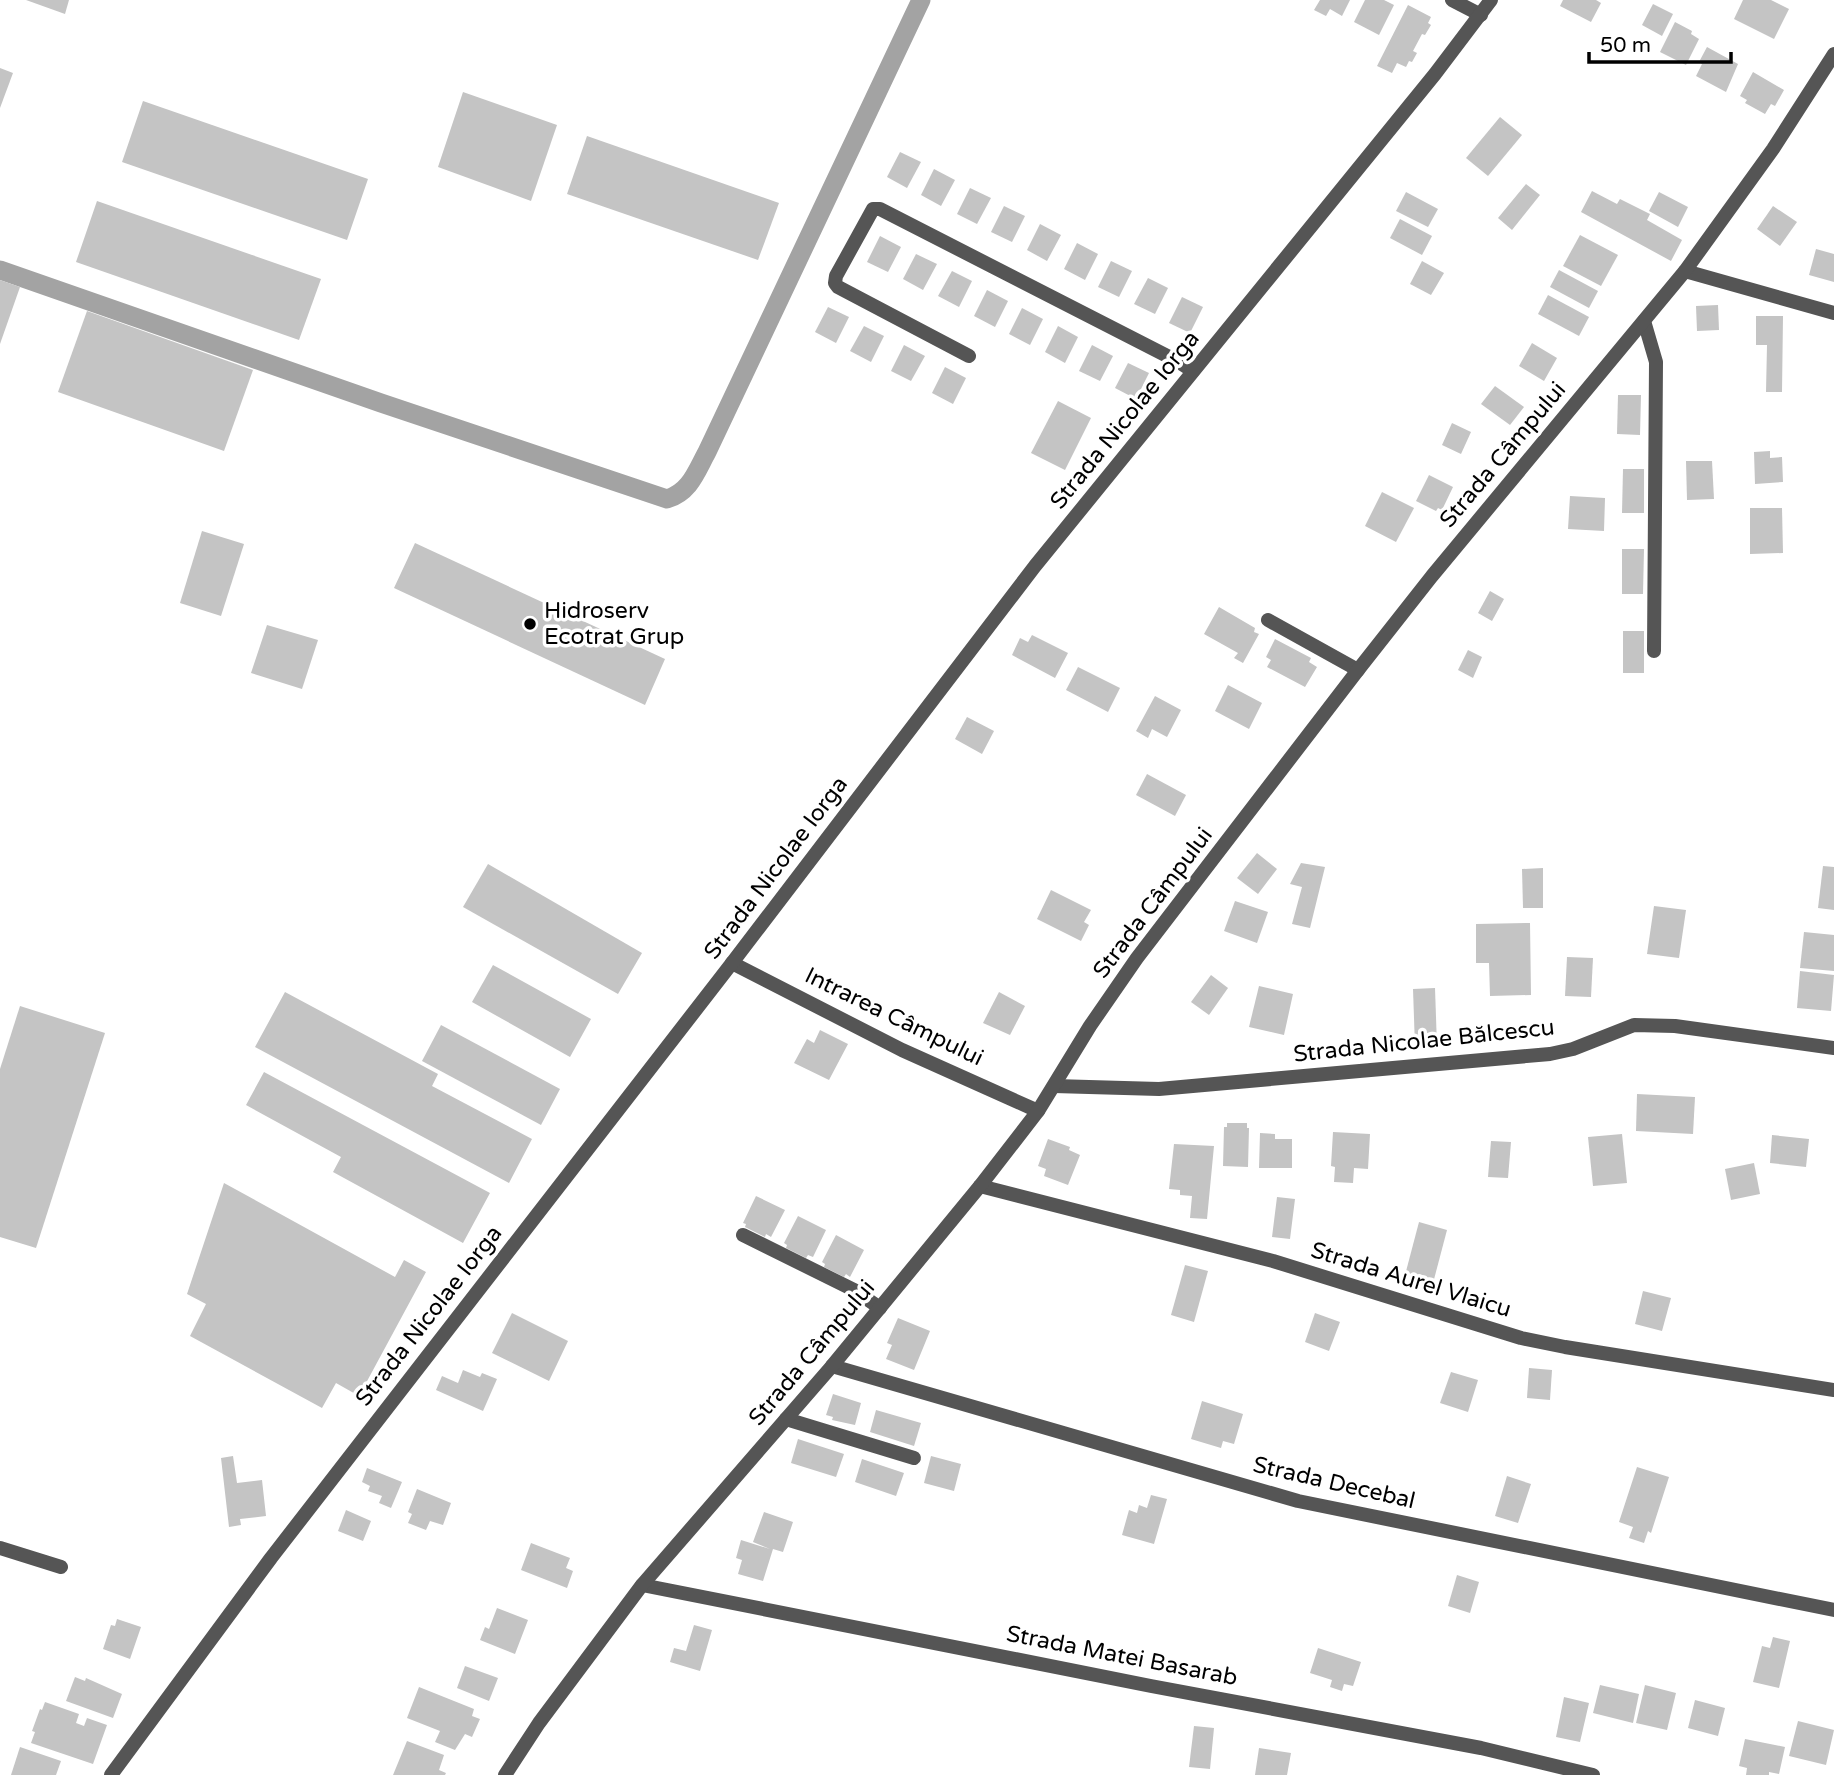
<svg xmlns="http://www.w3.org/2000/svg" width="1834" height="1775" font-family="'Varela Round',sans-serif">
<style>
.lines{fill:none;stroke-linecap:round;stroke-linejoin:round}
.canal{stroke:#a3a3a3;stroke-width:19}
.building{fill:#c4c4c4}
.minor{stroke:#555;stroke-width:14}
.poi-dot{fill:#000;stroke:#fff;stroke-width:2.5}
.labels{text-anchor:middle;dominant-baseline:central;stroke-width:7;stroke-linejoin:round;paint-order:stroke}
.street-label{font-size:23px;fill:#000;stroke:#fff}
.poi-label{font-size:23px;fill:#000;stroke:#fff;text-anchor:start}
</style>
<rect width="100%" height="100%" fill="#fff"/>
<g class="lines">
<path class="canal" d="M0,270L381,403L667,499C690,492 696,472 707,452L921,0"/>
</g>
<g class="building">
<polygon points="26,0 69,0 65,14"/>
<polygon points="1320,0 1350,0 1342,16 1330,9 1326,16 1314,10"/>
<polygon points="1365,0 1384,0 1394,5 1379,35 1354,22"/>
<polygon points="1563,0 1596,0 1601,3 1591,22 1560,6"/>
<polygon points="1743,0 1771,0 1789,9 1774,39 1734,19"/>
<polygon points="1653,4 1673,14 1662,36 1642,25"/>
<polygon points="1408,5 1431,17 1428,23 1431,25 1425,35 1422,34 1413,51 1417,53 1412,62 1409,61 1406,67 1397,63 1392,73 1377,66"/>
<polygon points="1675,22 1692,31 1691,34 1699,39 1686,65 1660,52"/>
<polygon points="1707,47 1738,64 1726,92 1696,76 1702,64 1699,62"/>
<polygon points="0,68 13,73 0,108"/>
<polygon points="1753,72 1784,90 1775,106 1771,104 1765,114 1745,103 1747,100 1740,96"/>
<polygon points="463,92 557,125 531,201 438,167"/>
<polygon points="143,101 368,179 347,240 122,162"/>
<polygon points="1500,117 1522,135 1488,176 1466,158"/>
<polygon points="587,136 779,203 758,260 567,194"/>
<polygon points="900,152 921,162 907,188 887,177"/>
<polygon points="934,169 955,180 941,206 921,195"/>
<polygon points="1526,184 1540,195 1512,230 1498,218"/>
<polygon points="970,188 991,198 977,224 957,214"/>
<polygon points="1592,191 1617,204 1620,199 1650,214 1647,220 1682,240 1671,261 1581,212"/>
<polygon points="1406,192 1438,209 1428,227 1396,211"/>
<polygon points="1659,192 1688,207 1678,227 1649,211"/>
<polygon points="97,201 321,279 299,340 76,262"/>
<polygon points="1004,206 1025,216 1012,242 991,232"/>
<polygon points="1773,206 1797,222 1780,246 1757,229"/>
<polygon points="1400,219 1432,236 1422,255 1390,238"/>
<polygon points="1040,224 1061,235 1047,261 1027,250"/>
<polygon points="1580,235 1618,255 1601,286 1563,266"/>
<polygon points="880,236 901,247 888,272 867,262"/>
<polygon points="1077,243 1098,254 1085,280 1064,269"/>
<polygon points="1816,249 1834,254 1834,282 1809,275"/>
<polygon points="916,254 937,264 923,290 903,279"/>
<polygon points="1111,261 1132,271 1119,297 1098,287"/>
<polygon points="1422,261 1444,273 1431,295 1410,284"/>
<polygon points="1559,270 1598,291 1589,308 1550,287"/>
<polygon points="952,271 972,281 959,307 938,296"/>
<polygon points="1148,278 1168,288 1155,314 1134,304"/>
<polygon points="0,280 20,287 0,344"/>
<polygon points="987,290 1008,301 995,327 974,316"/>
<polygon points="1548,295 1589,317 1579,336 1538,314"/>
<polygon points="1182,297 1203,307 1190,333 1169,323"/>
<polygon points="1718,305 1719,330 1697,331 1696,306"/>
<polygon points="828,307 849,317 836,343 815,332"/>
<polygon points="1022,308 1043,319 1030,345 1009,334"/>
<polygon points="87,311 253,370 224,451 58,392"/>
<polygon points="1756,316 1783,316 1782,392 1766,392 1767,345 1756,345"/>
<polygon points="864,326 884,336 871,362 850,351"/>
<polygon points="1058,326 1078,337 1065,363 1045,352"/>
<polygon points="1532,343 1557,358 1544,381 1519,366"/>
<polygon points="904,345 925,356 911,381 891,371"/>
<polygon points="1092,345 1113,356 1100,381 1079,371"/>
<polygon points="1128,363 1149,373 1136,399 1115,388"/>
<polygon points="945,367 966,378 953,404 932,393"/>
<polygon points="1495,386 1524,407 1510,425 1481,404"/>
<polygon points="1618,395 1641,395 1640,435 1617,434"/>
<polygon points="1058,401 1091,418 1065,470 1031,453"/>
<polygon points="1452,423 1471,432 1461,454 1442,445"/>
<polygon points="1770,451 1770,458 1782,457 1783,482 1755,484 1754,452"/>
<polygon points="1686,461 1712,461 1714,499 1687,500"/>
<polygon points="1623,469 1644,469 1644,513 1622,513"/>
<polygon points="1429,475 1453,487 1442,510 1438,508 1436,511 1416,501"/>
<polygon points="1382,492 1414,508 1396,542 1365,526"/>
<polygon points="1570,496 1605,498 1604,531 1568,529"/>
<polygon points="1750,508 1782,508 1783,553 1750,554"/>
<polygon points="202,531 244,544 221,616 180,603"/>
<polygon points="415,543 665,659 645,705 394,588"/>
<polygon points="1622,549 1644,549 1643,594 1622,594"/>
<polygon points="1490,591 1504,599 1492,621 1478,613"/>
<polygon points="1219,607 1255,628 1254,632 1259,634 1243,663 1234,658 1238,653 1204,634"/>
<polygon points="267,625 318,640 302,689 251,673"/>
<rect x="1623" y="631" width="21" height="42"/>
<polygon points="1032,635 1068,653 1055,678 1012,655 1020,638 1028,642"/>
<polygon points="1275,639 1311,658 1309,662 1317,667 1305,687 1267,667 1271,660 1266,657"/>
<polygon points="1468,650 1482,657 1473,678 1458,670"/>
<polygon points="1078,667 1120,688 1108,712 1066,690"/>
<polygon points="1228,685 1262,703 1249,729 1215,711"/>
<polygon points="1155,696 1181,710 1167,737 1152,729 1148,738 1136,731"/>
<polygon points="967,717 994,731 982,754 955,739"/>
<polygon points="1147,774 1186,795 1175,816 1136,795"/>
<polygon points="1257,853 1277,869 1258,894 1237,878"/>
<polygon points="1301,863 1325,867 1310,928 1292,924 1302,887 1290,884"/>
<polygon points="488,864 642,953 618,994 463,907"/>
<polygon points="1823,866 1834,867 1834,910 1818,908"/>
<polygon points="1543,868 1543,908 1523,908 1522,869"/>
<polygon points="1051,890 1091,910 1084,922 1089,925 1081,941 1037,919"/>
<polygon points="1235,901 1268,912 1257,943 1224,931"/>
<polygon points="1654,906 1686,910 1679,958 1647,954"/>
<polygon points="1530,923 1531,995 1490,996 1489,963 1476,963 1476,924"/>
<polygon points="1804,932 1834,935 1834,971 1800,968"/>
<polygon points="1567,957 1593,958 1591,997 1565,996"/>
<polygon points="493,965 591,1019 570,1057 472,1002"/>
<polygon points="1800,971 1834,975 1831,1011 1797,1008"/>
<polygon points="1211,975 1228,988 1209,1015 1191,1002"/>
<polygon points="1259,986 1293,994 1284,1035 1249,1027"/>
<polygon points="1435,988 1437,1046 1415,1047 1413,989"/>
<polygon points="285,992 438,1074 432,1086 532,1139 509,1183 255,1047"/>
<polygon points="999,992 1025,1006 1010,1035 983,1023"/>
<polygon points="20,1006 105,1033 36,1248 0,1237 0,1069"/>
<polygon points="441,1025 560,1089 541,1125 422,1061"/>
<polygon points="820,1030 848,1044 829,1080 794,1063 807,1039 814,1043"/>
<polygon points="264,1072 490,1193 463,1243 333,1172 341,1157 246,1105"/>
<polygon points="1637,1094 1695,1097 1693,1134 1636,1131"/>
<polygon points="1227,1123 1247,1123 1247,1128 1249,1128 1248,1167 1223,1166 1224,1127 1227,1127"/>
<polygon points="1333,1132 1370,1134 1368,1169 1354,1168 1353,1183 1334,1182 1335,1167 1331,1166"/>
<polygon points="1260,1133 1275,1134 1275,1139 1292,1139 1292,1168 1259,1168"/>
<polygon points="1622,1134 1627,1183 1593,1186 1588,1137"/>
<polygon points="1772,1135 1809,1139 1806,1167 1770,1163"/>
<polygon points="1048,1139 1070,1147 1069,1150 1080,1155 1068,1185 1044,1176 1046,1169 1038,1166"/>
<polygon points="1491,1141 1511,1142 1508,1178 1488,1177"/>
<polygon points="1174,1144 1214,1146 1207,1219 1190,1218 1192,1196 1180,1195 1180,1190 1169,1189"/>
<polygon points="1754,1163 1760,1194 1731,1200 1725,1169"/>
<polygon points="224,1183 395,1277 404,1260 426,1272 359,1396 336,1383 322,1408 190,1336 206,1304 187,1294"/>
<polygon points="756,1196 785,1210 771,1237 766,1234 765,1237 745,1227 746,1224 743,1223"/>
<polygon points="1277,1197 1295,1199 1290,1239 1272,1237"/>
<polygon points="798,1216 826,1230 813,1257 808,1255 806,1258 786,1248 787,1245 784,1243"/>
<polygon points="1419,1222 1447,1230 1432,1287 1404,1279"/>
<polygon points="836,1235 864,1250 850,1277 846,1274 844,1277 824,1267 825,1264 822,1262"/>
<polygon points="1185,1265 1208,1271 1194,1322 1171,1315"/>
<polygon points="1643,1291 1671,1298 1662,1331 1635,1324"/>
<polygon points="512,1313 568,1341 549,1381 492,1353"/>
<polygon points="1315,1313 1340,1322 1329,1351 1305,1342"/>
<polygon points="898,1318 930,1331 914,1370 886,1359 892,1345 887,1343"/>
<polygon points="1529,1368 1552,1370 1550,1400 1527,1398"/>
<polygon points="463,1370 480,1377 482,1373 497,1379 483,1411 436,1390 442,1376 458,1383"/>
<polygon points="1451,1372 1478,1380 1468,1412 1440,1403"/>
<polygon points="833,1394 861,1403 855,1425 832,1420 833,1417 826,1415"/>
<polygon points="1202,1401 1243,1414 1234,1444 1223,1441 1221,1448 1191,1439"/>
<polygon points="876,1410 921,1423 914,1446 870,1432"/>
<polygon points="798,1439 844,1454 836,1477 791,1463"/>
<polygon points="233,1456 237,1483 262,1480 266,1516 240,1519 241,1525 229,1527 221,1458"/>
<polygon points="931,1456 961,1464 954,1491 924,1483"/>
<polygon points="862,1459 904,1473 896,1496 855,1482"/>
<polygon points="1637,1467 1669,1477 1651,1533 1648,1531 1644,1543 1629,1538 1633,1527 1619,1522"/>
<polygon points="367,1468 402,1482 391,1508 379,1503 382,1496 368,1491 370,1486 362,1482"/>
<polygon points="1507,1476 1531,1484 1518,1523 1495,1516"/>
<polygon points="417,1489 451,1503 443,1525 430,1521 426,1530 408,1523 412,1514 408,1512"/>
<polygon points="1151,1495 1167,1499 1154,1544 1122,1535 1129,1510 1137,1513 1139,1505 1147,1508"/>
<polygon points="346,1510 371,1521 363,1541 338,1531"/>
<polygon points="764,1512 793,1522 783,1552 773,1549 763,1581 738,1574 742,1560 736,1558 741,1540 770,1549 753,1542"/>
<polygon points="531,1543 570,1558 566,1568 573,1571 567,1588 521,1570"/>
<polygon points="1457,1575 1479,1582 1470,1613 1448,1606"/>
<polygon points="497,1608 528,1620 515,1654 480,1640 485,1627 489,1629"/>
<polygon points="117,1619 141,1627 130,1659 103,1649 111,1625 115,1626"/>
<polygon points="694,1625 712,1630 700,1671 670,1662 674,1648 686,1651"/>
<polygon points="1773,1637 1790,1641 1779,1688 1753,1682 1762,1646 1770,1648"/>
<polygon points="1318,1648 1361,1662 1353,1686 1344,1684 1342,1691 1330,1687 1332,1680 1310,1673"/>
<polygon points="465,1666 498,1678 489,1701 457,1688"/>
<polygon points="75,1677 85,1681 86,1678 122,1694 113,1718 66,1701"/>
<polygon points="1600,1685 1639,1694 1633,1723 1593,1713"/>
<polygon points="1645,1685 1676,1693 1667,1730 1636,1723"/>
<polygon points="419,1687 474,1709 472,1716 480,1719 472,1737 465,1734 455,1750 435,1742 440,1731 407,1718"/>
<polygon points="1564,1697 1589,1703 1580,1742 1556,1737"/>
<polygon points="1695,1700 1725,1708 1718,1736 1688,1728"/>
<polygon points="45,1702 79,1714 76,1723 84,1726 87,1718 107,1725 93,1764 31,1743 35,1732 32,1731 40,1709 42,1710"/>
<polygon points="1798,1721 1834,1730 1826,1765 1789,1756"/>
<polygon points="1194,1726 1214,1728 1210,1769 1189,1767"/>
<polygon points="1745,1739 1785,1747 1779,1774 1769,1772 1769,1775 1746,1775 1747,1768 1739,1766"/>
<polygon points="407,1741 444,1755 439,1770 446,1773 445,1775 393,1775"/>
<polygon points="20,1747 61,1761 56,1775 11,1775"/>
<polygon points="1259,1748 1291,1753 1287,1775 1255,1775"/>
</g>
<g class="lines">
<g class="minor">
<polyline points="1452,0 1481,15"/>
<polyline points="1685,271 1834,313"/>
<polyline points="1644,321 1656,362 1654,651"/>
<polyline points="969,356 838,287 835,283 836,276 873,209 880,209 1179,362 1193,371"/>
<polyline points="1268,620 1358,670"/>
<polyline points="732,963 902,1050 1038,1111"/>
<polyline points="1054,1086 1159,1089 1550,1054 1573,1049 1634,1025 1675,1026 1834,1048"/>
<polyline points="980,1186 1273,1261 1521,1338 1565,1347 1834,1390"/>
<polyline points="743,1235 854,1290 880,1308"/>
<polyline points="832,1366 1298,1501 1834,1610"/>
<polyline points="786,1419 914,1458"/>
<polyline points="0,1548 61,1567"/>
<polyline points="642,1585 1151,1686 1481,1748 1593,1775"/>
<polyline points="111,1775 271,1558 732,963 1035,566 1435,74 1491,0"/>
<polyline points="505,1775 539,1723 642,1585 832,1366 980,1186 1038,1111 1090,1026 1137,958 1358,670 1432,576 1685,271 1773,149 1834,54"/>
</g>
</g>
<circle class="poi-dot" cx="530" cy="624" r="7"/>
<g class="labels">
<g class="street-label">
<text transform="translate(1125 420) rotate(-51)">Strada Nicolae Iorga</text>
<text transform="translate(1503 455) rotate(-50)">Strada Câmpului</text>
<text transform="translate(776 868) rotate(-53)">Strada Nicolae Iorga</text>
<text transform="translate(1153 903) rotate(-53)">Strada Câmpului</text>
<text transform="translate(894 1017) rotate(26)">Intrarea Câmpului</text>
<text transform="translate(1424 1041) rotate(-6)">Strada Nicolae Bălcescu</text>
<text transform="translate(1411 1280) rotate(17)">Strada Aurel Vlaicu</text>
<text transform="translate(429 1316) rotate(-52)">Strada Nicolae Iorga</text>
<text transform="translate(812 1353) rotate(-50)">Strada Câmpului</text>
<text transform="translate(1334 1483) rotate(13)">Strada Decebal</text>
<text transform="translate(1122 1656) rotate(11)">Strada Matei Basarab</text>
</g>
<g class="poi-label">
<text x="544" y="611">Hidroserv<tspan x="544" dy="26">Ecotrat Grup</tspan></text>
</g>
</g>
<path d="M1589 52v10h142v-10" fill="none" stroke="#000000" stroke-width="3.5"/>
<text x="1600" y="52" font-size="21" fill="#000000" stroke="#ffffff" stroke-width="5" paint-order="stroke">50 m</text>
</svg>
